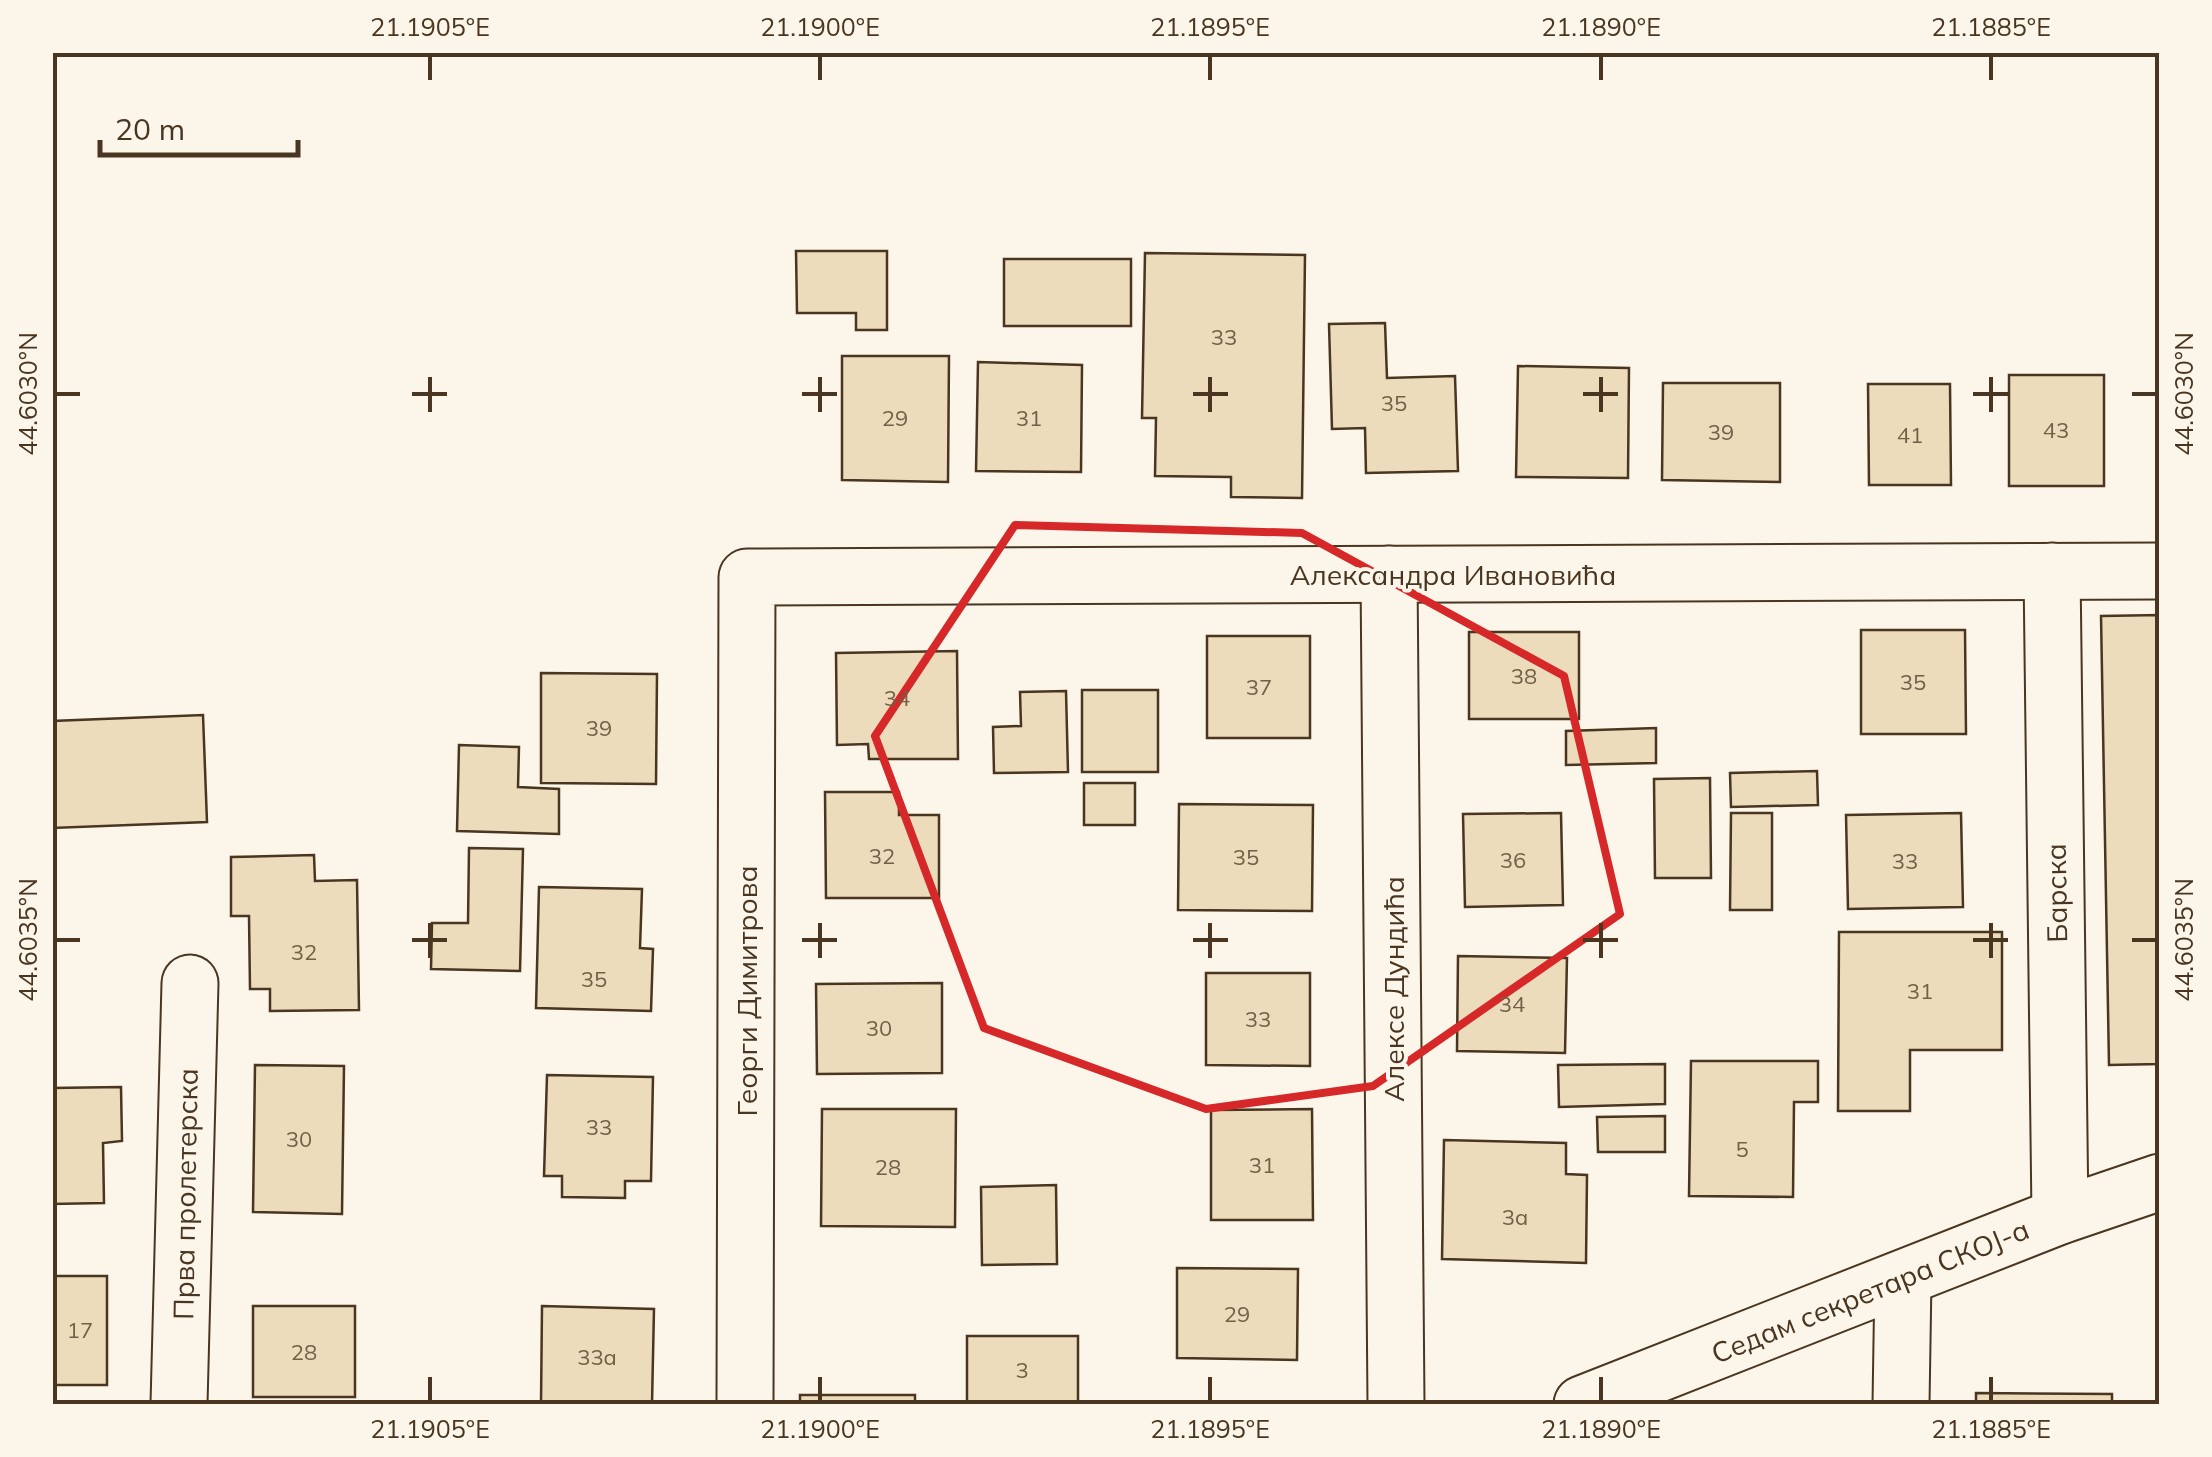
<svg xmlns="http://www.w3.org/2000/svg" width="2212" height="1457" font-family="Mulish,sans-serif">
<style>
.building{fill:#ecdcbc;stroke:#4a3520;stroke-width:2.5}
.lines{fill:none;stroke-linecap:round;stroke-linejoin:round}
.minor-casing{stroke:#4a3520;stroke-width:59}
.minor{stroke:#fbf6e9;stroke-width:55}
.marked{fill:none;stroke:#d62828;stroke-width:8;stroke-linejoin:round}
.ticks{fill:none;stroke:#4a3520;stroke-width:4}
.labels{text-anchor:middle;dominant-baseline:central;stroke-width:8;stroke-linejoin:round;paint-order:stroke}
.number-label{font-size:22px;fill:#725f47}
.street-label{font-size:28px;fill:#4a3520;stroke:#fbf6e9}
.neatline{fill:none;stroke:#4a3520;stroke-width:4}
.ticks-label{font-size:25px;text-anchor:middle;fill:#4a3520}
</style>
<rect width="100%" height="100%" fill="#fbf6e9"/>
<g class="building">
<polygon points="796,251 887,251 887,330 856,330 856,313 797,313"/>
<polygon points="1145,253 1305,255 1302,498 1231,497 1231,477 1155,476 1156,418 1142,418"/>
<rect x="1004" y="259" width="127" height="67"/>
<polygon points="1385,323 1387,378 1455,376 1458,471 1366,473 1365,428 1332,429 1329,324"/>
<polygon points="842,356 949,356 948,482 842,480"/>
<polygon points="978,362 1082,365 1081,472 976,471"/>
<polygon points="1518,366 1629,368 1628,478 1516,477"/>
<rect x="2009" y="375" width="95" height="111"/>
<polygon points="1663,383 1780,383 1780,482 1662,480"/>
<polygon points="1868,384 1950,384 1951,485 1869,485"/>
<polygon points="2160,615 2160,1064 2109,1065 2101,616"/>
<polygon points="1861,630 1965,630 1966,734 1861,734"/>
<rect x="1469" y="632" width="110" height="87"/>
<rect x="1207" y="636" width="103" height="102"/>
<polygon points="957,651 958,759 869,759 868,744 837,745 836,653"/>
<polygon points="541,673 657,674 656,784 541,783"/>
<rect x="1082" y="690" width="76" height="82"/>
<polygon points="1066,691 1068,772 994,773 993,727 1021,726 1020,692"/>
<polygon points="203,715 207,822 52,828 52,721"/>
<polygon points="1656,728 1656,763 1566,765 1566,731"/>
<polygon points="459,745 519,747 518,787 559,789 559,834 457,831"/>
<polygon points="1817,771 1818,805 1731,807 1730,773"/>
<polygon points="1710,778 1711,878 1655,878 1654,779"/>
<rect x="1084" y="783" width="51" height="42"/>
<polygon points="825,792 899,792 899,815 939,815 939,898 826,898"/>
<polygon points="1179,804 1313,805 1312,911 1178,910"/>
<polygon points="1561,813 1563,905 1465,907 1463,814"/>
<polygon points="1731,813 1772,813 1772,910 1730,910"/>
<polygon points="1961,813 1963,907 1848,909 1846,815"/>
<polygon points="469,848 523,849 520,971 431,969 432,923 468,923"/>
<polygon points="314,855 315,881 357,880 359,1010 270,1011 270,989 250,989 249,916 231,916 231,857"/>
<polygon points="539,887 642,889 640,948 653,949 651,1011 536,1008"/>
<polygon points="1839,932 2002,932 2002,1050 1910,1050 1910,1111 1838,1111"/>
<polygon points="1458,956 1567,958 1565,1053 1457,1051"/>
<polygon points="1206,973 1310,973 1310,1066 1206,1065"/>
<polygon points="942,983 942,1073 817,1074 816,984"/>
<polygon points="1691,1061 1818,1061 1818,1102 1794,1102 1793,1197 1689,1196"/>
<polygon points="1665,1064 1665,1104 1559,1107 1558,1065"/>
<polygon points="255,1065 344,1066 342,1214 253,1212"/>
<polygon points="547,1075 653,1077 651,1181 625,1181 625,1198 562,1197 562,1176 544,1176"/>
<polygon points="121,1087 122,1141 103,1143 104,1203 52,1204 52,1088"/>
<polygon points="822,1109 956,1109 955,1227 821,1226"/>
<polygon points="1312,1109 1313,1220 1211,1220 1211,1110"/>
<polygon points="1665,1116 1665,1152 1598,1152 1597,1117"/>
<polygon points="1444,1140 1566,1143 1566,1174 1587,1175 1586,1263 1442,1259"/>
<polygon points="1056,1185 1057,1264 982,1265 981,1187"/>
<polygon points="1177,1268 1298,1269 1297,1360 1177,1358"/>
<rect x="52" y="1276" width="55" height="109"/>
<rect x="253" y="1306" width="102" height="91"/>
<polygon points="542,1306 654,1309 652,1404 541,1404"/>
<rect x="967" y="1336" width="111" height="68"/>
<polygon points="1976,1393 2112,1394 2112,1404 1976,1404"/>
<rect x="800" y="1395" width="115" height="9"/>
</g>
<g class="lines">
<g class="minor-casing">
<g id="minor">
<polyline points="2052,571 2060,1216"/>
<polyline points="1389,574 1396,1404"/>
<polyline points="179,1404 190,983"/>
<polyline points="745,1404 747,577 2160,571"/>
<polyline points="1582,1404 2060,1216 2160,1182"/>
<polyline points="1901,1404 1903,1279"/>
</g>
</g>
<use href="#minor" class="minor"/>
</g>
<path class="marked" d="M1015,525L1302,533L1564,676L1620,914L1373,1086L1206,1109L984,1028L875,736Z"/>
<path class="ticks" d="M430,55V80M820,55V80M1210,55V80M1601,55V80M1991,55V80M430,377V412M820,377V412M1210,377V412M1601,377V412M1991,377V412M55,394H80M412,394H447M802,394H837M1193,394H1228M1583,394H1618M1973,394H2008M2132,394H2157M430,923V958M820,923V958M1210,923V958M1601,923V958M1991,923V958M55,940H80M412,940H447M802,940H837M1193,940H1228M1583,940H1618M1973,940H2008M2132,940H2157M430,1377V1402M820,1377V1402M1210,1377V1402M1601,1377V1402M1991,1377V1402"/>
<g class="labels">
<g class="number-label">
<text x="1224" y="337">33</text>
<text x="1394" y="403">35</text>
<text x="895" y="418">29</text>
<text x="1029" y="418">31</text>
<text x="2056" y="430">43</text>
<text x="1721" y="432">39</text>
<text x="1910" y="435">41</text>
<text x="1524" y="676">38</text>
<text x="1913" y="682">35</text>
<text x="1259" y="687">37</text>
<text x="897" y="698">34</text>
<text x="599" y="728">39</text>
<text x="882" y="856">32</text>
<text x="1246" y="857">35</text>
<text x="1513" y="860">36</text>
<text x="1905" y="861">33</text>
<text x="304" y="952">32</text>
<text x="594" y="979">35</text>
<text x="1920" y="991">31</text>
<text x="1512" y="1004">34</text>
<text x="1258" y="1019">33</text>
<text x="879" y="1028">30</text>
<text x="599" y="1127">33</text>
<text x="299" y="1139">30</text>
<text x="1742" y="1149">5</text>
<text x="1262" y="1165">31</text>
<text x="888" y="1167">28</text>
<text x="1515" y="1217">3a</text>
<text x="1237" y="1314">29</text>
<text x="80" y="1330">17</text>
<text x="304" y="1352">28</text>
<text x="597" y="1357">33a</text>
<text x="1022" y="1370">3</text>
</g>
<g class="street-label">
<text x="1453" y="574">Александра Ивановића</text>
<text transform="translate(2056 893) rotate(-91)">Барска</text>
<text transform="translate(1393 989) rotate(-90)">Алексе Дундића</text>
<text transform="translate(746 991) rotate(-90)">Георги Димитрова</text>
<text transform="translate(185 1194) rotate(-89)">Прва пролетерска</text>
<text transform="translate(1870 1291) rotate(-22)">Седам секретара СКОЈ-а</text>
</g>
</g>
<rect width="2212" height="1457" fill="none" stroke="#fbf6e9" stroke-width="110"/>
<path d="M100 140v15h198v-15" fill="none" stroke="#4a3520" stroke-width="5"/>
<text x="115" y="140" font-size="30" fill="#4a3520" stroke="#fbf6e9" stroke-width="8" paint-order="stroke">20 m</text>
<rect x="55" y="55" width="2102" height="1347" class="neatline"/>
<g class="ticks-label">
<text x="430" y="36">21.1905°E</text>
<text x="820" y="36">21.1900°E</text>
<text x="1210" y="36">21.1895°E</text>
<text x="1601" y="36">21.1890°E</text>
<text x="1991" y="36">21.1885°E</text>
<text transform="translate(2184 394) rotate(-90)" y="9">44.6030°N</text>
<text transform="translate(28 394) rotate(-90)" y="9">44.6030°N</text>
<text transform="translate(2184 940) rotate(-90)" y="9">44.6035°N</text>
<text transform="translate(28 940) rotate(-90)" y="9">44.6035°N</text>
<text x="430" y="1438">21.1905°E</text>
<text x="820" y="1438">21.1900°E</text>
<text x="1210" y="1438">21.1895°E</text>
<text x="1601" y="1438">21.1890°E</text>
<text x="1991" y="1438">21.1885°E</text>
</g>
</svg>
